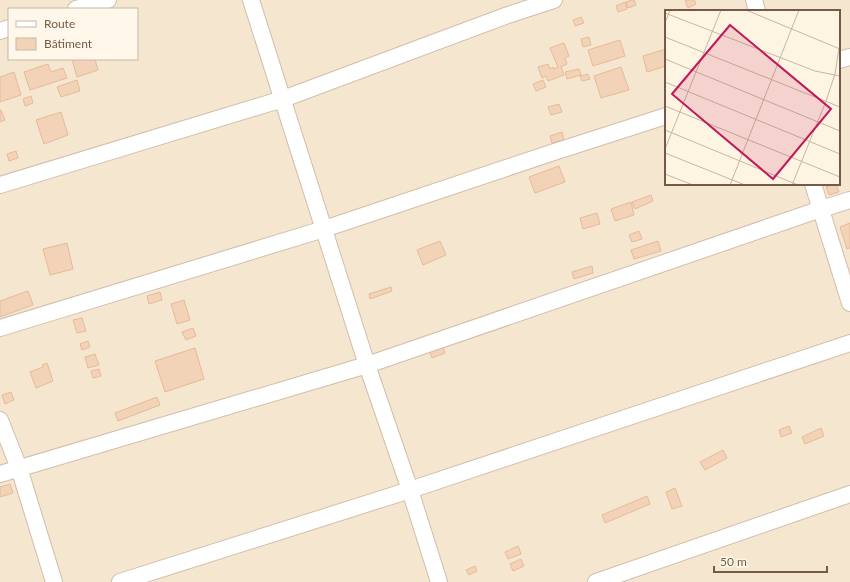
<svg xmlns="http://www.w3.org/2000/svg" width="850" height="582" font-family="Lato,sans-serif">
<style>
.residential{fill:#f5e6d0;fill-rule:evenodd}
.building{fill:#f3d3b8;stroke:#e6ba98}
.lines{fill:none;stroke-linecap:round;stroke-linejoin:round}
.minor-casing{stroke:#d0beab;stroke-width:18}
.minor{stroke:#fff;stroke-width:16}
.inset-road{fill:none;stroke:#c7b6a4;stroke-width:1}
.view{fill:#c2185b;fill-opacity:0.15;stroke:#c2185b;stroke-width:2}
.inset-edge{fill:none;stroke:#755a48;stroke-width:2}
</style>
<rect width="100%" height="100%" fill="#fdf4e2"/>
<path class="residential" d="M0,0H850V582H0ZM9,9H137V59H9ZM666,11H839V184H666Z"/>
<g class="building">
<polygon points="632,0 634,0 636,5 628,8 626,2"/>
<polygon points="685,0 694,0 696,4 688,8"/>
<polygon points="625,2 627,9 618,12 616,6"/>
<polygon points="581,17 584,23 575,26 573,20"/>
<polygon points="589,37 591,45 583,47 581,39"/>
<polygon points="620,40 625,56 593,66 588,50"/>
<polygon points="564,43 569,56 565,58 567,64 561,67 564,75 548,81 546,76 542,78 538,67 548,64 550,69 553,67 554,69 558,67 550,48"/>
<polygon points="666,49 666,66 647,72 643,56"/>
<polygon points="72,59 95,59 98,70 77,77"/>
<polygon points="48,64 51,72 63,68 67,78 30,90 24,72"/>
<polygon points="621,67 629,90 601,98 594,76"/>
<polygon points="579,69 581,75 567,79 565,72"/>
<polygon points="14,72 21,95 0,102 0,77"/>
<polygon points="588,74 590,79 582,81 580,76"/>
<polygon points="77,80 80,91 61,97 57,87"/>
<polygon points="543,80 546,87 536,91 533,84"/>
<polygon points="31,96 33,103 25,106 23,99"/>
<polygon points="559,104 562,112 551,115 548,107"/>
<polygon points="0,110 1,110 5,120 0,122"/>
<polygon points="61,112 68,135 44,144 36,120"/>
<polygon points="562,132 564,140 552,143 550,136"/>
<polygon points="16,151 18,158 9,161 7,154"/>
<polygon points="559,166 565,182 535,193 529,177"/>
<polygon points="834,184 836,184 839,192 829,195 826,187"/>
<polygon points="651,195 653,201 635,209 632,202"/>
<polygon points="631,202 634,215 615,221 611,209"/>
<polygon points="597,213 600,224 583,229 580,218"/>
<polygon points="850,223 850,248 847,249 840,227"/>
<polygon points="639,231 642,239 632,242 629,235"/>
<polygon points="440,241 446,255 423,265 417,250"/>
<polygon points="658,241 661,251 634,259 631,250"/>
<polygon points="67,243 73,269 50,275 43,249"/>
<polygon points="592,266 593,273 574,279 572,272"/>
<polygon points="391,287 392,291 370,299 369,294"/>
<polygon points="28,291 33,305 0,317 0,301"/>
<polygon points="160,292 162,300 149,304 147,296"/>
<polygon points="184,300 190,320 177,324 171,304"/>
<polygon points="82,318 86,331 77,333 73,320"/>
<polygon points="193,328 196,336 186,340 182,332"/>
<polygon points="88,341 90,347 82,350 80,344"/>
<polygon points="442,345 445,353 432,358 429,349"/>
<polygon points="195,348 204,379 165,392 155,361"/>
<polygon points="95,354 99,365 88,368 85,357"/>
<polygon points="47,363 53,381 36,388 30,372 43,367 42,365"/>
<polygon points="99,369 101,376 93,378 91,371"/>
<polygon points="11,392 14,400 5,404 2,395"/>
<polygon points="157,397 160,405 118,421 115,413"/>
<polygon points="789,426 792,433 781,437 779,430"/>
<polygon points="821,428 824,436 805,444 802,437"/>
<polygon points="723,450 727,458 705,470 700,462"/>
<polygon points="10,484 13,493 0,497 0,487"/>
<polygon points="675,488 682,506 672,509 666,492"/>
<polygon points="647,496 650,504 605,523 602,515"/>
<polygon points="518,546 521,554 508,559 505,552"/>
<polygon points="521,559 524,566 513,571 510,564"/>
<polygon points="475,566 477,571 469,575 466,570"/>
</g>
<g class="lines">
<g class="minor-casing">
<g id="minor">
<polyline points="251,0 367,365 410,490 439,582"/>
<polyline points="754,0 757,11"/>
<polyline points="76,9 108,0"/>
<polyline points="0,31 9,28"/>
<polyline points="839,60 850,57"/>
<polyline points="813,184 850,303"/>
<polyline points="0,185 283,99 508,15 554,0"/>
<polyline points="0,328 324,229 551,153 666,116"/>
<polyline points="0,420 19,468 54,582"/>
<polyline points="0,474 367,365 821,209 850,200"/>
<polyline points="120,582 410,490 850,343"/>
<polyline points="596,582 850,494"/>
</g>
</g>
<use href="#minor" class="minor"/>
</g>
<g transform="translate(665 10)">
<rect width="175" height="175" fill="#fdf4e2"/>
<path class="inset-road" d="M81,0L175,39M0,3L150,61L175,66M0,13L5,0M0,27L175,97M0,49L175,121M0,72L175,144M0,96L175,167M0,120L133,175M0,139L56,0M0,143L80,175M0,164L28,175M65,175L134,0M127,175L161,91L170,64L174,38"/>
<path class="view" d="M65,15L166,99L108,169L7,84Z"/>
<rect width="175" height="175" class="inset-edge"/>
</g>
<rect x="8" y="8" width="130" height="52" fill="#fff7e9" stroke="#c8b8a9"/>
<rect x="16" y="21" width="20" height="6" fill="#ffffff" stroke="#c8b8a9"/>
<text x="44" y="28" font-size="12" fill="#755a48">Route</text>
<rect x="16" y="38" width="20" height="12" fill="#f3d3b8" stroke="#c8b8a9"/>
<text x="44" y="48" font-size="12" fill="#755a48">Bâtiment</text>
<path d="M714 566v6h113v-6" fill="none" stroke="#755a48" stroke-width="2"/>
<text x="720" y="566" font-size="12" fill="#755a48" stroke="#fff7e9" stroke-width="3" paint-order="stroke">50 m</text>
</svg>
